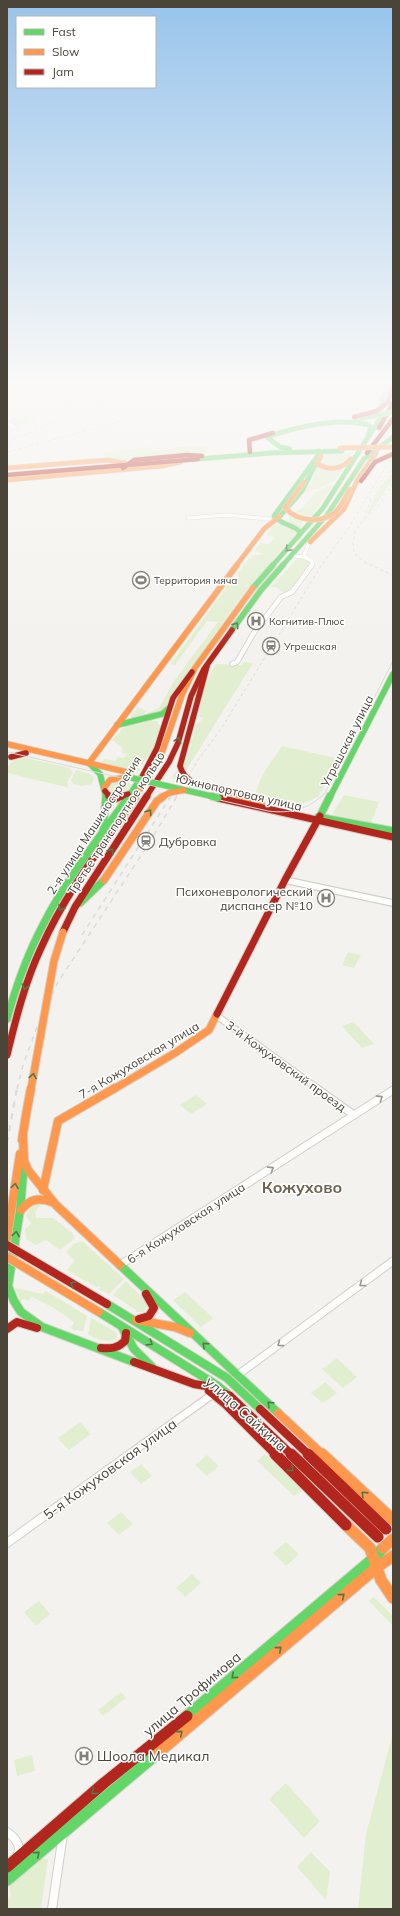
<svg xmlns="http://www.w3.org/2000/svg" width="400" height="1916" font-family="Mulish,sans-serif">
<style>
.green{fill:#e1eecf}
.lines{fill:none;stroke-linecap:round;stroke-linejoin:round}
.street-far4-casing{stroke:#d2d0cb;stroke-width:4.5}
.street-far3-casing{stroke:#d2d0cb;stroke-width:6}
.street-far2-casing{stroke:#d2d0cb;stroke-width:8}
.street-far1-casing{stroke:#d2d0cb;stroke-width:9}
.street-casing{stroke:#d2d0cb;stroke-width:10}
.fast-far4-casing{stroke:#d3cfc5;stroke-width:5.5}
.fast-far3-casing{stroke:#d3cfc5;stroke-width:7}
.fast-far2-casing{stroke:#d3cfc5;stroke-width:9}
.fast-far1-casing{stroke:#d3cfc5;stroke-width:10}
.fast-casing{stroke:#d3cfc5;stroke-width:13}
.slow-far4-casing{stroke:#d3cfc5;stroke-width:5.5}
.slow-far3-casing{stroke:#d3cfc5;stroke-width:7}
.slow-far2-casing{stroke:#d3cfc5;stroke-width:9}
.slow-far1-casing{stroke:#d3cfc5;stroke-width:10}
.slow-casing{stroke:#d3cfc5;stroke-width:13}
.jam-far4-casing{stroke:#d3cfc5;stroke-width:5.5}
.jam-far3-casing{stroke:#d3cfc5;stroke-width:7}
.jam-far2-casing{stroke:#d3cfc5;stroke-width:9}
.jam-far1-casing{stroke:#d3cfc5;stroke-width:10}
.jam-casing{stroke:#d3cfc5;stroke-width:13}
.street-far4{stroke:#fdfdfc;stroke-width:3.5}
.street-far3{stroke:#fdfdfc;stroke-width:4.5}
.street-far2{stroke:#fdfdfc;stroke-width:5.5}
.street-far1{stroke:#fdfdfc;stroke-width:7}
.street{stroke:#fdfdfc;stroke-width:8}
.fast-far4{stroke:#63d668;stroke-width:4.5}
.fast-far3{stroke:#63d668;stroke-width:5.5}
.fast-far2{stroke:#63d668;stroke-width:7}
.fast-far1{stroke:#63d668;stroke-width:8}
.fast{stroke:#63d668;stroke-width:11}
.slow-far4{stroke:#ff974d;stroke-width:4.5}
.slow-far3{stroke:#ff974d;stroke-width:5.5}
.slow-far2{stroke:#ff974d;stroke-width:7}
.slow-far1{stroke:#ff974d;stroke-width:8}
.slow{stroke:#ff974d;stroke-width:11}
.jam-far4{stroke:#b3261e;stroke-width:4.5}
.jam-far3{stroke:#b3261e;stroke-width:5.5}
.jam-far2{stroke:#b3261e;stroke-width:7}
.jam-far1{stroke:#b3261e;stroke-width:8}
.jam{stroke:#b3261e;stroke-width:11}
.tram{stroke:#dbdbda;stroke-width:1}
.rail-far2{stroke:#dbdbda;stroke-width:1;stroke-dasharray:3 3;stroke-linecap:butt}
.rail-far1{stroke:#dbdbda;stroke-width:1.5;stroke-dasharray:5 5;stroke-linecap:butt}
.rail{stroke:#dbdbda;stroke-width:2;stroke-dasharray:6 6;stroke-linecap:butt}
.fast-bridge-far2-casing{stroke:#d3cfc5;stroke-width:5.5;stroke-linecap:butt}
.fast-bridge-far1-casing{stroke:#d3cfc5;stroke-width:7;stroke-linecap:butt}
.fast-bridge-casing{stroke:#d3cfc5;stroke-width:9;stroke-linecap:butt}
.slow-bridge-far4-casing{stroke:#d3cfc5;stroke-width:5.5;stroke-linecap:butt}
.slow-bridge-far3-casing{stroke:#d3cfc5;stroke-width:7;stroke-linecap:butt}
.slow-bridge-far2-casing{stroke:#d3cfc5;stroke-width:9;stroke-linecap:butt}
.slow-bridge-far1-casing{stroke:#d3cfc5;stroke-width:10;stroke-linecap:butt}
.slow-bridge-casing{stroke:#d3cfc5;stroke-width:13;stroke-linecap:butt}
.jam-bridge-far2-casing{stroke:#d3cfc5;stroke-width:5.5;stroke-linecap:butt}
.jam-bridge-far1-casing{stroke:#d3cfc5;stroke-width:7;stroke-linecap:butt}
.jam-bridge-casing{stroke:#d3cfc5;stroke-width:10;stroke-linecap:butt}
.fast-bridge-far2{stroke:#63d668;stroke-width:4.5}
.fast-bridge-far1{stroke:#63d668;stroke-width:5.5}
.fast-bridge{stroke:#63d668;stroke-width:7}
.slow-bridge-far4{stroke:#ff974d;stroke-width:4.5}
.slow-bridge-far3{stroke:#ff974d;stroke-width:5.5}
.slow-bridge-far2{stroke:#ff974d;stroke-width:7}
.slow-bridge-far1{stroke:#ff974d;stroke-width:8}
.slow-bridge{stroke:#ff974d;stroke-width:11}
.jam-bridge-far2{stroke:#b3261e;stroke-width:4.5}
.jam-bridge-far1{stroke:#b3261e;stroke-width:5.5}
.jam-bridge{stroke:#b3261e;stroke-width:8}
.oneway{stroke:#537749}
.oneway2{stroke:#9b9791}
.labels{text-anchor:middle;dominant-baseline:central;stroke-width:3;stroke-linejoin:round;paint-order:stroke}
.far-poi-label{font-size:10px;fill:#4b4439;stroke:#fff;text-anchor:start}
.street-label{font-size:12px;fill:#4b4439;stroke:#fff}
.poi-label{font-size:12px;fill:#4b4439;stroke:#fff;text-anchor:start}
.near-street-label{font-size:14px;fill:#4b4439;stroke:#fff}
.near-poi-label{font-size:14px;fill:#4b4439;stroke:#fff;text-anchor:start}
.district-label{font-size:16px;font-weight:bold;fill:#6e6250;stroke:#fff}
</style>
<rect width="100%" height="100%" fill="#f4f2ee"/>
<g class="green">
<path d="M29,415L36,416L31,418L33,421C23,425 17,427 7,422V419Z"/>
<polygon points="204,446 213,448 205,449 209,453 143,457 117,461 107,458 114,456 99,456 105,455 104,453 151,447 154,451 140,453 173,449 176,447"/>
<path d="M343,452V454L352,452C342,468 341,467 323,466L320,463L327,453Z"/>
<polygon points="317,466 343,469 333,482 305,493 304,492 311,483"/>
<path d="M393,473V479L367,518C370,502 380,483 393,473Z"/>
<polygon points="330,485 333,485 309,520 305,519 301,525 305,526 301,530 289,522 289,517 304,506 315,492"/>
<polygon points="280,525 292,527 297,532 242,596 180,684 165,711 129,720 138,707 146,711 144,715 159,708 174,681 218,622 207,621 175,665 171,664 228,585 234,582 239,576 237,574 246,562 253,555 259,555 262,553 254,551 261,543 269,544 275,537 266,535 273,526"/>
<polygon points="299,557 303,557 312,562 289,593 280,596 283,592 275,587 270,587"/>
<path d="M244,662L253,663L180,780L171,778L187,758L196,725L204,718L199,717C201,697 205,681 216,664L241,665Z"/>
<polygon points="148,720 157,721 161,728 153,749 142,765 138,764 137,767 140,769 138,772 102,762 104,759 115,761 118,757 124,758 127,754 122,753 123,748 112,740 127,724"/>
<polygon points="282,746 340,759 318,797 302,804 261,796 256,791 263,774"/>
<polygon points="18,756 69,768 73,773 67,782 68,787 83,791 7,773 7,767"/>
<polygon points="76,770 91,774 94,778 92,784 82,786 73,784 71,780"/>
<polygon points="118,780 132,784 125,794 120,797 110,794 109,786 112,782"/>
<polygon points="344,795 379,802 371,823 334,815 333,813"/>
<polygon points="348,952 361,955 354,968 342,965"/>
<polygon points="354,1022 374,1044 362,1048 342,1026"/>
<polygon points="196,1095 207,1104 191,1114 180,1105"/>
<polygon points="42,1203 35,1212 36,1218 53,1218 72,1233 75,1238 60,1250 46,1240 36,1245 26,1239 25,1230 31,1223 26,1216 30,1208 28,1204"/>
<polygon points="82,1241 124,1279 109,1294 99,1289 101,1287 98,1286 96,1287 67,1270 75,1260 66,1252 74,1244"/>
<polygon points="126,1281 146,1302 147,1308 143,1312 136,1312 136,1310 113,1295"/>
<polygon points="15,1288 43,1294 46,1291 87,1316 83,1331 73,1330 71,1328 74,1322 54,1308 32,1297 28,1301 24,1298 20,1302"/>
<polygon points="185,1292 213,1318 201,1327 173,1300"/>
<path d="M91,1318L117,1333V1338C109,1345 97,1338 88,1335Z"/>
<polygon points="337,1358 357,1377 343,1388 322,1369"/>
<polygon points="325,1382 337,1393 323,1403 311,1393"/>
<polygon points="80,1422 91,1434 69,1450 58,1438"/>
<polygon points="265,1454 302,1490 294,1496 257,1461"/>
<polygon points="207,1455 219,1466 207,1476 195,1465"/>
<polygon points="141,1464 152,1476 141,1484 130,1472"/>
<polygon points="121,1512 133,1524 119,1535 107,1523"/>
<polygon points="286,1542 299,1554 286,1566 273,1553"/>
<polygon points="192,1574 201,1583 185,1597 176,1588"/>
<polygon points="374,1597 393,1616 393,1626 369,1601"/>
<polygon points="39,1601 50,1614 36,1626 24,1612"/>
<polygon points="121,1692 126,1698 103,1716 98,1710"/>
<polygon points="393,1733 393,1909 358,1909 366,1834"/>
<polygon points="32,1755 35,1771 17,1776 14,1760"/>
<polygon points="286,1783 320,1821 304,1838 269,1799"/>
<polygon points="311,1852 330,1872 326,1900 297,1867"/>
<polygon points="37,1858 48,1859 41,1909 7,1909 7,1901 11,1897 9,1883"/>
</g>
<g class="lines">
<g class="street-far4-casing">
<g id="street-far4">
<polyline points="7,423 15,428"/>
<polyline points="188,518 227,515 269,519"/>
<path d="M295,556C302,557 309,557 313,563L311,566"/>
<polyline points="307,558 304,555 309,543"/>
</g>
</g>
<g class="street-far3-casing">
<polyline id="street-far3" points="232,664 237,662 253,634 281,597 292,592 312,565"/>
</g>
<g class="street-far2-casing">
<g id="street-far2">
<polyline points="285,880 393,903"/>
<polyline points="217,1016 318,1089"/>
</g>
</g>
<g class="street-far1-casing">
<g id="street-far1">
<polyline points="316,1088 354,1115"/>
<polyline points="120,1265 393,1090"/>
<polyline points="239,1374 393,1261"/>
<polyline points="128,1455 213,1394"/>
</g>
</g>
<g class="street-casing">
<g id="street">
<polyline points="7,1543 130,1454"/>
<path d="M7,1832C15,1838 21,1844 18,1854"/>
<polyline points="52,1909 63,1834"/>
</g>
</g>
<g class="fast-far4-casing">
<g id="fast-far4">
<polyline points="356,419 374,416"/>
<path d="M290,449L280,447L267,437C297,427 337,417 369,425L371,428L368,435"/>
<polyline points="198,459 271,453 342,451"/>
<polyline points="280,516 302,491 317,461"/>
<path d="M298,537L300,532C293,524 281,525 274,516L319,454V451"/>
<polyline points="272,566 323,508 379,420 382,400 389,381"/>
<polyline points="282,566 327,515 364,459 393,437"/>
</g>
</g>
<g class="fast-far3-casing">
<g id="fast-far3">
<polyline points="253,588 273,565"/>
<polyline points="232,630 261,590 283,565"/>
<polyline points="117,725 162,714 169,708"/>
<polyline points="89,763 100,774 106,797"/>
<polyline points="128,797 143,775"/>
<polyline points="330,797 393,674"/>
</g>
</g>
<g class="fast-far2-casing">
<g id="fast-far2">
<polyline points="320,816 330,796"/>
<polyline points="318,817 393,831"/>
<polyline points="103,832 106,796"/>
<polyline points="80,903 104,880"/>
<path d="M7,1019C16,986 28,953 44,923C67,878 99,838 129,796"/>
</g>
</g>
<g class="fast-far1-casing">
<g id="fast-far1">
<polyline points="24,1163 20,1210 8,1286 14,1301 21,1312 42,1327 134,1362"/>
<polyline points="120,1265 278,1413"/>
<polyline points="107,1304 227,1378 260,1409"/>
<polyline points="99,1312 218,1386 230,1396"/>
<polyline points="122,1327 134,1349 152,1367"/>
</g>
</g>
<g class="fast-casing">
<g id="fast">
<polyline points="187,1716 373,1559 383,1548"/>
<polyline points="7,1880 159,1752"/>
</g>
</g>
<g class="slow-far4-casing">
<g id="slow-far4">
<path d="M321,456L317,464C330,471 341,470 351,459"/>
<polyline points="7,468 108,460 125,463"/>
<polyline points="7,480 162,466 180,462"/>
<polyline points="310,542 344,509 358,479 376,453"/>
<polyline points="236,566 264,529 280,516"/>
</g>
</g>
<g class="slow-far3-casing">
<g id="slow-far3">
<polyline points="7,744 131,773"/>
<polyline points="89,763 237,565"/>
<polyline points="104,788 110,780 128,777"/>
<polyline points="221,789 243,797"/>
<polyline points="135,797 159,761 182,695 195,668 253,588"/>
</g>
</g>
<g class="slow-far2-casing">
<g id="slow-far2">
<polyline points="241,796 261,804"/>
<polyline points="123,816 136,796"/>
<polyline points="114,1089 175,1053 209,1030 217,1014"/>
</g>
</g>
<g class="slow-far1-casing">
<g id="slow-far1">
<polyline points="23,1136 24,1161 28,1170 56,1205 120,1265"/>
<polyline points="22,1140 26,1115"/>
<polyline points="43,1190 58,1121 115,1088"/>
<path d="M21,1210C30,1199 39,1197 52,1202"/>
<polyline points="7,1238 20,1154"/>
<polyline points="136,1320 175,1327 190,1333"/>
<polyline points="278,1413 323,1455"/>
</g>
</g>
<g class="slow-casing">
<g id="slow">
<polyline points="322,1454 393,1520"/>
<polyline points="346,1525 370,1548 381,1580 393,1598"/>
<polyline points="159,1752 376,1568 393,1556"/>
</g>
</g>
<g class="jam-far4-casing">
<g id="jam-far4">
<polyline points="388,402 393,386"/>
<polyline points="379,428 393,403"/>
<polyline points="250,452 249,440 273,433"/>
<polyline points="367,453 393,419"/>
<polyline points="123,468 134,460 187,455 202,456"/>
<polyline points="7,475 198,459"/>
</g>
</g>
<g class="jam-far3-casing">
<g id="jam-far3">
<polyline points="193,718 207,666"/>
<polyline points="11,757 26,753"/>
<polyline points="143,775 157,748 173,698 192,672"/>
<polyline points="105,791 110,797"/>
<polyline points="119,797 128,794"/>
<polyline points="146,797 169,762 178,743 191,696 204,669 232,630"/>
</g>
</g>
<g class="jam-far2-casing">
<g id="jam-far2">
<polyline points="109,796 115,799 122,796"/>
<polyline points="218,798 393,837"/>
<polyline points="63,932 75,907 147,796"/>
<polyline points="217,1014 285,880 320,816"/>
<path d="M7,1055C16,1018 25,982 41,948C62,900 93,858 123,816"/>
</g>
</g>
<g class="jam-far1-casing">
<g id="jam-far1">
<polyline points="139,1319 149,1316 154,1308 146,1294"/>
<polyline points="7,1329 17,1322 37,1328"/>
<path d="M101,1348C111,1349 118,1348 125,1341L126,1333"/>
<polyline points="134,1362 194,1384 206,1386 230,1396"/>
<polyline points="209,1391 225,1404 276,1455"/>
<polyline points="230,1396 292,1455"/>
<polyline points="260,1409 309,1455"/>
</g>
</g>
<g class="jam-casing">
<g id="jam">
<polyline points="275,1454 346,1525"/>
<polyline points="291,1454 378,1537"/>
<polyline points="308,1454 386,1529"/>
<polyline points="7,1867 104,1783 187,1716"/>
</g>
</g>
<use href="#street-far4" class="street-far4"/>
<use href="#street-far3" class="street-far3"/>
<use href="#street-far2" class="street-far2"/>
<use href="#street-far1" class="street-far1"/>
<use href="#street" class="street"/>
<use href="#fast-far4" class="fast-far4"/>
<use href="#fast-far3" class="fast-far3"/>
<use href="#fast-far2" class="fast-far2"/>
<use href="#fast-far1" class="fast-far1"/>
<use href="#fast" class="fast"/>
<use href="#slow-far4" class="slow-far4"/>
<use href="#slow-far3" class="slow-far3"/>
<use href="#slow-far2" class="slow-far2"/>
<use href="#slow-far1" class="slow-far1"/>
<use href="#slow" class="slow"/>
<use href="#jam-far4" class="jam-far4"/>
<use href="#jam-far3" class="jam-far3"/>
<use href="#jam-far2" class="jam-far2"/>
<use href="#jam-far1" class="jam-far1"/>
<use href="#jam" class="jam"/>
<path class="tram" d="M7,752L268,811C290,814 309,809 325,793L393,661"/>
<g class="rail-far2">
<polyline points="41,410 151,390 185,381"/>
<path d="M7,442C37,430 70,414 100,406C195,380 295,385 393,383"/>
<polyline points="7,452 159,411"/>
<polyline points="381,482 393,469"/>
<polyline points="371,499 364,519 355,531 353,543 354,553 364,562 393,575"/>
<polyline points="361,523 376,509 393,483"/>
<polyline points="171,797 173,794"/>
<polyline points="176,797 198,760 221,729 321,566 349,527 393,455"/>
</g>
<g class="rail-far1">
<polyline points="82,935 171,796"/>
<polyline points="17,1089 23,1065 37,1027 58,982 150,842 177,796"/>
</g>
<polyline class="rail" points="7,1143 17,1088"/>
<g class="fast-bridge-far2-casing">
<polyline id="fast-bridge-far2" points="374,416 393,412"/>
</g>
<g class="fast-bridge-far1-casing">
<polyline id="fast-bridge-far1" points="128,777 215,797"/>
</g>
<g class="fast-bridge-casing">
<polyline id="fast-bridge" points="211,796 218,798"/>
</g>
<g class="slow-bridge-far4-casing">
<g id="slow-bridge-far4">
<polyline points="340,448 393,447"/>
<path d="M304,482L285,508C297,521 320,524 334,513C342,507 345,497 350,489"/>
</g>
</g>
<g class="slow-bridge-far3-casing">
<polyline id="slow-bridge-far3" points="162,797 169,793 184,790"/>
</g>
<g class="slow-bridge-far2-casing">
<g id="slow-bridge-far2">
<polyline points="104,880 157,801 164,796"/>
<polyline points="31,1089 54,961 63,932"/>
</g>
</g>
<g class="slow-bridge-far1-casing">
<g id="slow-bridge-far1">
<polyline points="26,1115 31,1088"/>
<polyline points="7,1257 99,1312"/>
</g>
</g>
<g class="slow-bridge-casing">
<polyline id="slow-bridge" points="383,1548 393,1539"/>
</g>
<g class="jam-bridge-far2-casing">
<g id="jam-bridge-far2">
<polyline points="354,417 377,411 388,402"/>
<polyline points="361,481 375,462 393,454"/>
</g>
</g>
<g class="jam-bridge-far1-casing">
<path id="jam-bridge-far1" d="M193,718L180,766C185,785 204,786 221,789"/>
</g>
<g class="jam-bridge-casing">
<polyline id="jam-bridge" points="7,1245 107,1304"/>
</g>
<use href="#fast-bridge-far2" class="fast-bridge-far2"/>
<use href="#fast-bridge-far1" class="fast-bridge-far1"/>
<use href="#fast-bridge" class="fast-bridge"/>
<use href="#slow-bridge-far4" class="slow-bridge-far4"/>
<use href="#slow-bridge-far3" class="slow-bridge-far3"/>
<use href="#slow-bridge-far2" class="slow-bridge-far2"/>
<use href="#slow-bridge-far1" class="slow-bridge-far1"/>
<use href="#slow-bridge" class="slow-bridge"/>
<use href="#jam-bridge-far2" class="jam-bridge-far2"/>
<use href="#jam-bridge-far1" class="jam-bridge-far1"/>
<use href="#jam-bridge" class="jam-bridge"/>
</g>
<defs><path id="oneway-chevron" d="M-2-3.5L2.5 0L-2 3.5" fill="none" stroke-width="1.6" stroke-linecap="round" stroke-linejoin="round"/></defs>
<g class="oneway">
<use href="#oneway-chevron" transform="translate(288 549) rotate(133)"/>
<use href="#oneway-chevron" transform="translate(236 625) rotate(-55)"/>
<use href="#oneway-chevron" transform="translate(178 740) rotate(-72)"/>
<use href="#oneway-chevron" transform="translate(149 812) rotate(-56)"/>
<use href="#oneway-chevron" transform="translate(111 851) rotate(-57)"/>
<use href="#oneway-chevron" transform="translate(61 908) rotate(121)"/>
<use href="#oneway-chevron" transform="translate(25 987) rotate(108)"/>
<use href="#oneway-chevron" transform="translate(33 1076) rotate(-80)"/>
<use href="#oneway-chevron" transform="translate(15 1186) rotate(-81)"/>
<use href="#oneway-chevron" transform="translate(16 1234) rotate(-81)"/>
<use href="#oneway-chevron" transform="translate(73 1284) rotate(-149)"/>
<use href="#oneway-chevron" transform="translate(150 1343) rotate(32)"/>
<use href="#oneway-chevron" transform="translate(205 1345) rotate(-138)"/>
<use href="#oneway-chevron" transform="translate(270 1404) rotate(-136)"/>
<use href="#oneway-chevron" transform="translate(291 1469) rotate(44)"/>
<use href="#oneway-chevron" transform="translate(364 1494) rotate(-136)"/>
<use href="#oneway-chevron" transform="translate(342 1596) rotate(-40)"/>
<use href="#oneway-chevron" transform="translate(279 1649) rotate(-40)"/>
<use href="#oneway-chevron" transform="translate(234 1676) rotate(140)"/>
<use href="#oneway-chevron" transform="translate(180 1733) rotate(-40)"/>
<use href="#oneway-chevron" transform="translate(94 1792) rotate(140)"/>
<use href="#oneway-chevron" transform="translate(37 1854) rotate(-40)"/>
</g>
<g class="oneway2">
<use href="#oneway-chevron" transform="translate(380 1098) rotate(-33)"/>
<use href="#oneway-chevron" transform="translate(271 1169) rotate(-33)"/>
<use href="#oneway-chevron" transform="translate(362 1284) rotate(144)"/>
<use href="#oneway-chevron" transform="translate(280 1344) rotate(144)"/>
</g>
<linearGradient id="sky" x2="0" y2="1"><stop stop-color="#98c4ec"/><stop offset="0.59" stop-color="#faf9f7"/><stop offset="1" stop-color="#faf9f7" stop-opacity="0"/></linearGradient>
<rect width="400" height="650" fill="url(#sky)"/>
<defs>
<g id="stadium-ring" transform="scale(0.9)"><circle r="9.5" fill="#fff" stroke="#868178" stroke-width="1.5"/><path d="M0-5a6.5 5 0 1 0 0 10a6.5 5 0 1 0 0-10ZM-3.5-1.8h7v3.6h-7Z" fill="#868178"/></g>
<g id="hospital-ring" transform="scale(0.9)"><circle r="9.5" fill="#fff" stroke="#868178" stroke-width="1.5"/><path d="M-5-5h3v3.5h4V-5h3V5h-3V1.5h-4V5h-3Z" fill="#868178"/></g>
<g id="station-ring" transform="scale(0.9)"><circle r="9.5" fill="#fff" stroke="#868178" stroke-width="1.5"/><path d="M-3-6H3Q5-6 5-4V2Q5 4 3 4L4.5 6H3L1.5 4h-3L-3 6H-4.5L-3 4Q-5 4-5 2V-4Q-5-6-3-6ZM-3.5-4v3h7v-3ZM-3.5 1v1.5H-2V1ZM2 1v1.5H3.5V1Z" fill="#868178"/></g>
</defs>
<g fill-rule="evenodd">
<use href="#stadium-ring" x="141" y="580"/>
<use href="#hospital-ring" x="256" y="621"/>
<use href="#station-ring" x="271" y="646"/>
<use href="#station-ring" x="146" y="841"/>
<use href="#hospital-ring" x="326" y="898"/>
<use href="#hospital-ring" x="84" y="1756"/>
</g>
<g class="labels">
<g class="far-poi-label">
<text x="154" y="580">Территория мяча</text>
<text x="269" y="621">Когнитив-Плюс</text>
<text x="284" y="646">Угрешская</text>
</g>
<g class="street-label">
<text transform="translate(347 741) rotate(-63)">Угрешская улица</text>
<text transform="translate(239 792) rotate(13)">Южнопортовая улица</text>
<text transform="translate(116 823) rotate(-57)">Третье транспортное кольцо</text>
<text transform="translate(94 825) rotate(-57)">2-я улица Машиностроения</text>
<text transform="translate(139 1060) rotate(-31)">7-я Кожуховская улица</text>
<text transform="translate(286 1066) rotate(36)">3-й Кожуховский проезд</text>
<text transform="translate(186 1223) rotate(-33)">6-я Кожуховская улица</text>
</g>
<g class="poi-label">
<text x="159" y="841">Дубровка</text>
<text x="313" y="891" text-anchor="end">Психоневрологический<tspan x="313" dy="14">диспансер №10</tspan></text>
</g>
<g class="near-street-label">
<text transform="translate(246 1414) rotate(42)">улица Сайкина</text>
<text transform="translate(110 1469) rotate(-36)">5-я Кожуховская улица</text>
<text transform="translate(192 1694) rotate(-40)">улица Трофимова</text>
</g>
<g class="near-poi-label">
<text x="97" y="1756">Шоола Медикал</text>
</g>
<g class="district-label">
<text x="302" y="1187">Кожухово</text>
</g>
</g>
<rect width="400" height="1916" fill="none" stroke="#4b4439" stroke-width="16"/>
<rect x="16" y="16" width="140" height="72" fill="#ffffff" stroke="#b7b4b0"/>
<rect x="24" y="29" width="20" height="6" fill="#63d668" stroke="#b7b4b0"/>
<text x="52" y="36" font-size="12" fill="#4b4439">Fast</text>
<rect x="24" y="49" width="20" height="6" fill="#ff974d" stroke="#b7b4b0"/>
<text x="52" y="56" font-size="12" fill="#4b4439">Slow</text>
<rect x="24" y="69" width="20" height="6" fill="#b3261e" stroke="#b7b4b0"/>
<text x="52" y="76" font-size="12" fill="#4b4439">Jam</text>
</svg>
